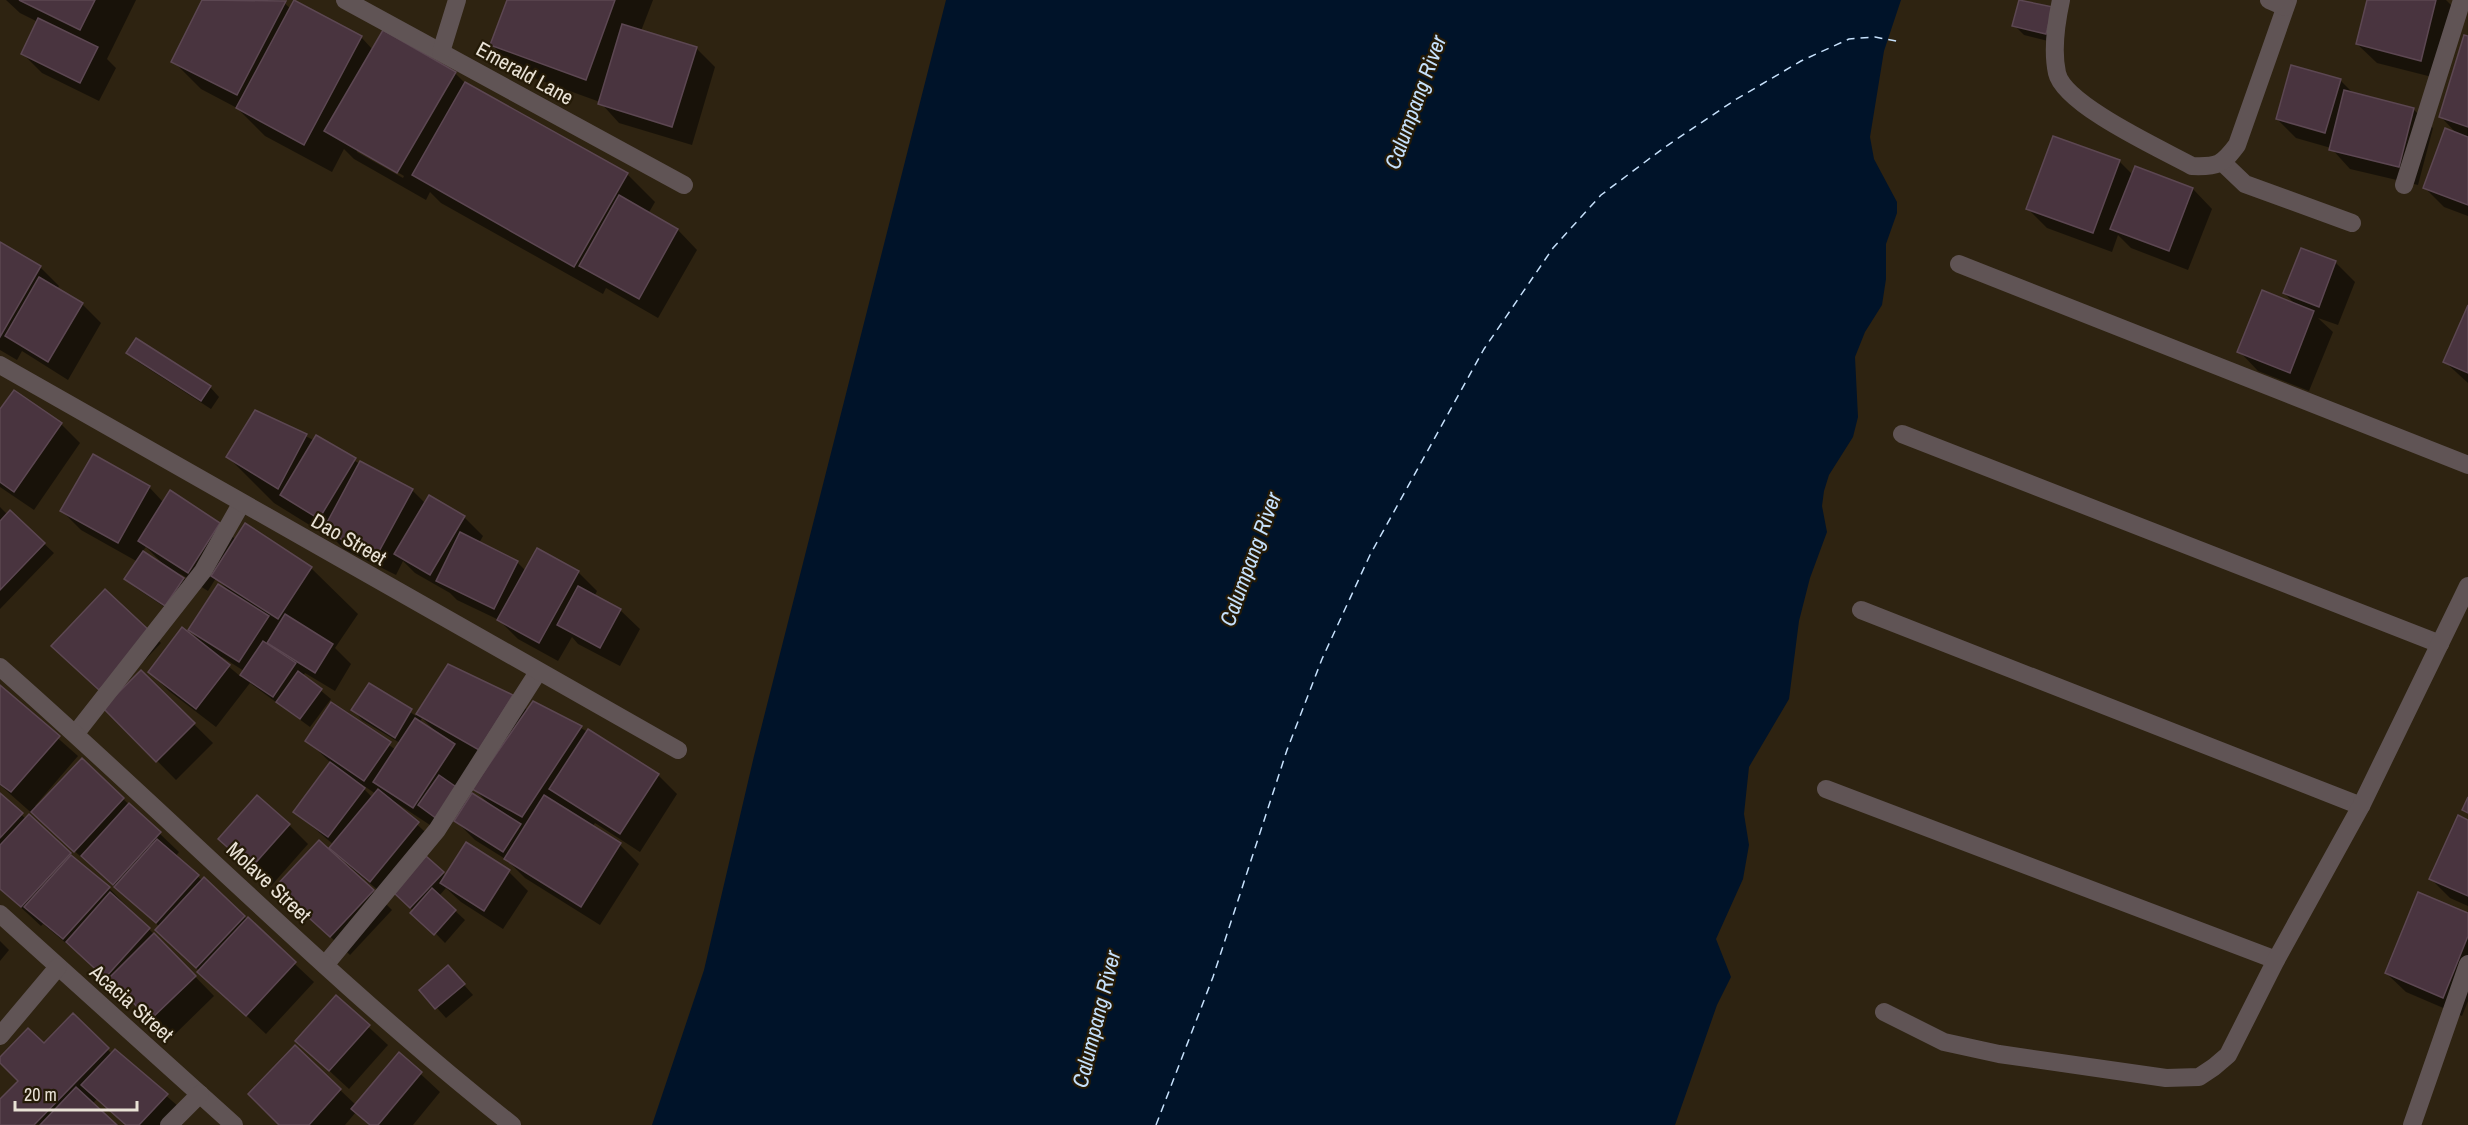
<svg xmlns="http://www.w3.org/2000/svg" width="2468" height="1125" font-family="'Archivo Narrow',sans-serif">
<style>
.water{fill:#001329}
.shadow{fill:#0007;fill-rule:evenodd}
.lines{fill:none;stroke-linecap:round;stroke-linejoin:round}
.ferry{stroke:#c6e1fc;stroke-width:1.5;stroke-dasharray:8 6;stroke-linecap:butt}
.building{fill:#49343f;stroke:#5c4752;stroke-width:1.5}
.lane{stroke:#605455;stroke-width:18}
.street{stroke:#605455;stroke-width:18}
.labels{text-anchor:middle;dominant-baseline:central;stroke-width:4.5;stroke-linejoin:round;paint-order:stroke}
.street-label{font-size:21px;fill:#e9e2d6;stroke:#241a07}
.water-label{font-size:22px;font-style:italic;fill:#c6e1fc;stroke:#241a07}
</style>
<rect width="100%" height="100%" fill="#2e2311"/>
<polygon class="water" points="946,0 1901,0 1884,51 1870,137 1874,159 1897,202 1897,213 1886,244 1886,279 1882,305 1865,332 1855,357 1858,417 1853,437 1829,475 1824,491 1822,506 1827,532 1810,578 1799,621 1789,699 1749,767 1744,814 1749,845 1743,879 1716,939 1731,977 1717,1005 1675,1125 652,1125 704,970 754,756"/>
<g class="shadow">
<polygon points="6,0 136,0 107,59 116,68 99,101 42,73 23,54 38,22 20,13"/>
<path d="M204,0H281L291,9L295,2L362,38L373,50L455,73L465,83L627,174L655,202L648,214L678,230L697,250L658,318L606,288L603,294L441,203L430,192L426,200L354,159L344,149L332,172L265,136L237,108L201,89L173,61ZM357,148L404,176L403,178L357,152Z"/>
<polygon points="508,0 653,0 641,31 696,48 715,67 692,145 619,123 600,102 520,73 492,45"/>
<polygon points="2020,0 2052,8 2056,43 2024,35 2014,25"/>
<polygon points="2368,0 2446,0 2457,11 2440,79 2377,63 2357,44"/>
<polygon points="2468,37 2468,216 2444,207 2424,187 2459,136 2441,117"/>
<polygon points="2340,80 2354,94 2413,109 2433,128 2418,185 2350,169 2331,148 2296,138 2277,119"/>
<polygon points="2119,161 2133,175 2136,167 2193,189 2212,209 2188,270 2131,248 2118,235 2112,252 2047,228 2028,209"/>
<polygon points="0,244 40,267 59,286 57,290 82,304 101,323 68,380 22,351 17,360 0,350"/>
<polygon points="2335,262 2355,282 2338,325 2318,318 2333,332 2309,391 2258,371 2239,351 2298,307 2284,293"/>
<polygon points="2468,309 2468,383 2444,361"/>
<polygon points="128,353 210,387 219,397 211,409 138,362"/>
<polygon points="14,392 61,424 80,443 34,510 0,487 0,412"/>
<polygon points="256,411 412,490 426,504 464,517 483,536 479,543 517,562 526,571 578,572 597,591 594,597 620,610 640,629 620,666 578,644 572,637 558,661 518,639 499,620 457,600 450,593 415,573 403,561 396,575 344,549 326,531 324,534 274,503 228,457"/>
<path d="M149,487L164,503L220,524L236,540L246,526L311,568L358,614L335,648L351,664L335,691L305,673L303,676L331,699L310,727L250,683L216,727L169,691L150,672L202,644L190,630L227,589L216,578L208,591L179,573L193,588L175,614L136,588L126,579L138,562L81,530L62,511ZM146,547L164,565L163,566L142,552ZM222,657L244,671L241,677L220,659Z"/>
<polygon points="0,507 8,515 10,512 54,553 0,609"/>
<polygon points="151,634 161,643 109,698"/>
<path d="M448,666L512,696L528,711L534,703L581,728L658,775L677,794L640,852L595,823L592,827L620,845L639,864L600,925L525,878L507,860L475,840L456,821L460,814L458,812L433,827L395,802L394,803L437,843L425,857L446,876L466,844L509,872L528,891L503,929L461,902L446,888L439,896L465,920L445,943L396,893L390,900L350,867L331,848L334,845L295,812L331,763L307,740L332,704L396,750L400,743L362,720L353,710L369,685L416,716ZM422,718L435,731L419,723ZM361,784L376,794L373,798L360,785ZM457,789H474L490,805L469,801Z"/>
<polygon points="141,672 213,743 176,780 105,708"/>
<polygon points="0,687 78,756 35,806 37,808 82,760 179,852 175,857 203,881 204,879 314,982 266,1034 176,949 160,927 0,785"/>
<polygon points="0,795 26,819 29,816 69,855 109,888 214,996 171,1038 127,994 43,924 41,926 0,888"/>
<polygon points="2468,821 2468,906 2450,898 2431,879"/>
<polygon points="289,825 308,844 271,886 220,839"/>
<polygon points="277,887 373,891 392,910 350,955"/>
<polygon points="2468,914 2468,1001 2462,1016 2406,992 2386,973"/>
<polygon points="0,941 9,950 0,961"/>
<polygon points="457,977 473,995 446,1018 421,990"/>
<polygon points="336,997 388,1045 349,1089 297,1041"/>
<polygon points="73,1015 112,1054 115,1051 187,1114 176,1125 126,1125 97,1099 92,1104 115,1125 0,1124 0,1101 20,1081 0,1059 44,1045"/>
<polygon points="295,1048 356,1105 399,1054 440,1092 413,1125 369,1125 356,1112 345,1125 281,1125"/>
</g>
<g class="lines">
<polyline class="ferry" points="1156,1125 1213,977 1287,750 1322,659 1370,555 1484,349 1553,248 1601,195 1665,147 1735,100 1801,61 1849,39 1875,37 1901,42"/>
</g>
<g class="building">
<polygon points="19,0 95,0 80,30"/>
<polygon points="202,0 286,1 237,95 171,62"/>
<polygon points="294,0 362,36 304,145 236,108"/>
<polygon points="507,0 615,0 586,80 490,45"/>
<polygon points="2019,0 2053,7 2046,34 2012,26"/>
<polygon points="2367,0 2436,0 2421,61 2356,44"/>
<polygon points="38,18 98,47 80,83 21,54"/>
<polygon points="622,24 697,47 672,127 598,104"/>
<polygon points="383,30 456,72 397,173 324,131"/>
<polygon points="2464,35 2468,36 2468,127 2439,117"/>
<polygon points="2291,65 2341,79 2325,133 2276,119"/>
<polygon points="465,82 628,173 574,267 412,175"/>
<polygon points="2344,90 2414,108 2399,167 2329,150"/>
<polygon points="2445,128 2468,137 2468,205 2423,188"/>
<polygon points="2053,136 2120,160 2093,233 2026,209"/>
<polygon points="2135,166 2193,188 2169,251 2110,229"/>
<polygon points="619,195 678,229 639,299 579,266"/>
<polygon points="0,242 41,266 0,337"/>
<polygon points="2301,248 2336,261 2319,307 2283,293"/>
<polygon points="39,277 83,303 48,362 5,336"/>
<polygon points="2262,290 2314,311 2290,373 2237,352"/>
<polygon points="2468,305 2468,373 2443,362"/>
<polygon points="136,338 211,386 201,401 126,353"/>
<polygon points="14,390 62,423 14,492 0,482 0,409"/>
<polygon points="255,410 307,434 278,489 226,457"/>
<polygon points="316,435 356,458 319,519 280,495"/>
<polygon points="93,454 150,486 118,543 60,511"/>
<polygon points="360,461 413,489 376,557 323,530"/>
<polygon points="170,490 220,523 188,573 138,541"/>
<polygon points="429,495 465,516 430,575 394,554"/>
<polygon points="10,510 45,543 0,590 0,521"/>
<polygon points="245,523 312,567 278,619 211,576"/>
<polygon points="460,532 518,561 494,609 436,581"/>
<polygon points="537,548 579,571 539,643 497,620"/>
<polygon points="143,551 184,578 165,606 124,579"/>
<polygon points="218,584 269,616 239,662 188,630"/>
<polygon points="578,586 621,609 600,648 557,625"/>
<polygon points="105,589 152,633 99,690 51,646"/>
<polygon points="285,614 333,644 315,673 267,643"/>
<polygon points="182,627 230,665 196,709 148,672"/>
<polygon points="263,641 296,663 273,697 240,675"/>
<polygon points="448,664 513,695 479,750 416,714"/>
<polygon points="141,670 195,723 156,762 103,708"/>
<polygon points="298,671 322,689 300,719 276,702"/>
<polygon points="369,683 412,709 395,738 351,710"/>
<polygon points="0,685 60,736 11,792 0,784"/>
<polygon points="533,701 582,726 522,817 472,789"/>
<polygon points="331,702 391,742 364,781 305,741"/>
<polygon points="415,718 455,744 413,808 373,782"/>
<polygon points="588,729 659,774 620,834 549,789"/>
<polygon points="82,758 124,798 74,852 31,812"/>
<polygon points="330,762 365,788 328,837 293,812"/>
<polygon points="439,775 459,789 437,819 418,805"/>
<polygon points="378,789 419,822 370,882 329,848"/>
<polygon points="0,793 23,813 0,838"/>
<polygon points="472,793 521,824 503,852 454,821"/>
<polygon points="257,795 290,824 251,868 218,839"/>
<polygon points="544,795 621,843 581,907 504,859"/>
<polygon points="2468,797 2468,813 2462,810"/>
<polygon points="129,803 161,832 113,885 81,856"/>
<polygon points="29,814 71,853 21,907 0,889 0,845"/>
<polygon points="2458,815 2468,820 2468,896 2429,879"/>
<polygon points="157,839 199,875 156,923 114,887"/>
<polygon points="319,840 374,890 330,937 275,887"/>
<polygon points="466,842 510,870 484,911 440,883"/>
<polygon points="71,855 110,887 63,939 24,907"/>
<polygon points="426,856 444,872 410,908 393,892"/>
<polygon points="204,877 245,916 196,968 155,930"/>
<polygon points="432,888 456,910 434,935 410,913"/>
<polygon points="110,892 150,928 105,978 66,942"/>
<polygon points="2418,892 2468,913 2468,936 2443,998 2385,973"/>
<polygon points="248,917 296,962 246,1016 197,972"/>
<polygon points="154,933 196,976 150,1020 109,978"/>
<polygon points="448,965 465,984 435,1009 419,990"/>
<polygon points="336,995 370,1025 329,1071 295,1041"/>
<polygon points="73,1013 109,1048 34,1125 0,1125 0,1099 18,1081 0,1063 0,1057 28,1028 44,1043"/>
<polygon points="295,1045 341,1089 309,1125 279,1125 248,1094"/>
<polygon points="115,1049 168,1094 139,1125 126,1125 81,1085"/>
<polygon points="399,1052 422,1072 378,1125 370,1125 351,1109"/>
<polygon points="76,1087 117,1125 40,1125"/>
</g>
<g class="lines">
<g class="lane">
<polyline points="2223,163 2245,184 2352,223"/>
<polyline points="2404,185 2462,0"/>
<polyline points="76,733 203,571 241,504"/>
<polyline points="325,965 437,830 538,672"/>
</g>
<g class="street">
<polyline points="345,0 684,185"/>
<path d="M2061,0C2056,23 2052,50 2057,73C2064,105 2163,150 2192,166C2218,167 2222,165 2237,145L2288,0"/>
<polyline points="2269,0 2285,7"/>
<polyline points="441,52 457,0"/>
<polyline points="1959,264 2468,465"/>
<polyline points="0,365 678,750"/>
<polyline points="1902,434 2440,644"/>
<polyline points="1861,610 2361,806"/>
<path d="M0,667C172,818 332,983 512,1125"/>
<polyline points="1826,789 2276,960"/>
<polyline points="0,914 234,1125"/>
<polyline points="1884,1012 1944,1042 1999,1054 2166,1078 2199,1077 2214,1067 2228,1055 2276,960 2361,806 2468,586"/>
<polyline points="0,1036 58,967"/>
<polyline points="169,1125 200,1094"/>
<polyline points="2412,1125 2468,964"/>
</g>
</g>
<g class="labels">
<g class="street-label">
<text transform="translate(525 73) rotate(29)">Emerald Lane</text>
<text transform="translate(349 539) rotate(30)">Dao Street</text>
<text transform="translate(269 882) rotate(43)">Molave Street</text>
<text transform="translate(132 1003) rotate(42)">Acacia Street</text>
</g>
<g class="water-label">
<text transform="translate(1415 102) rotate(-70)">Calumpang River</text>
<text transform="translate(1250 559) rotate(-70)">Calumpang River</text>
<text transform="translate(1096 1019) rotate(-76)">Calumpang River</text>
</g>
</g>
<path d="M15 1101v9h122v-9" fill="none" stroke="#e9e2d6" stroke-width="3"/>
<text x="24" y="1101" font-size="18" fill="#e9e2d6" stroke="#241a07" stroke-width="4.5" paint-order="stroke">20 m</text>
</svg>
